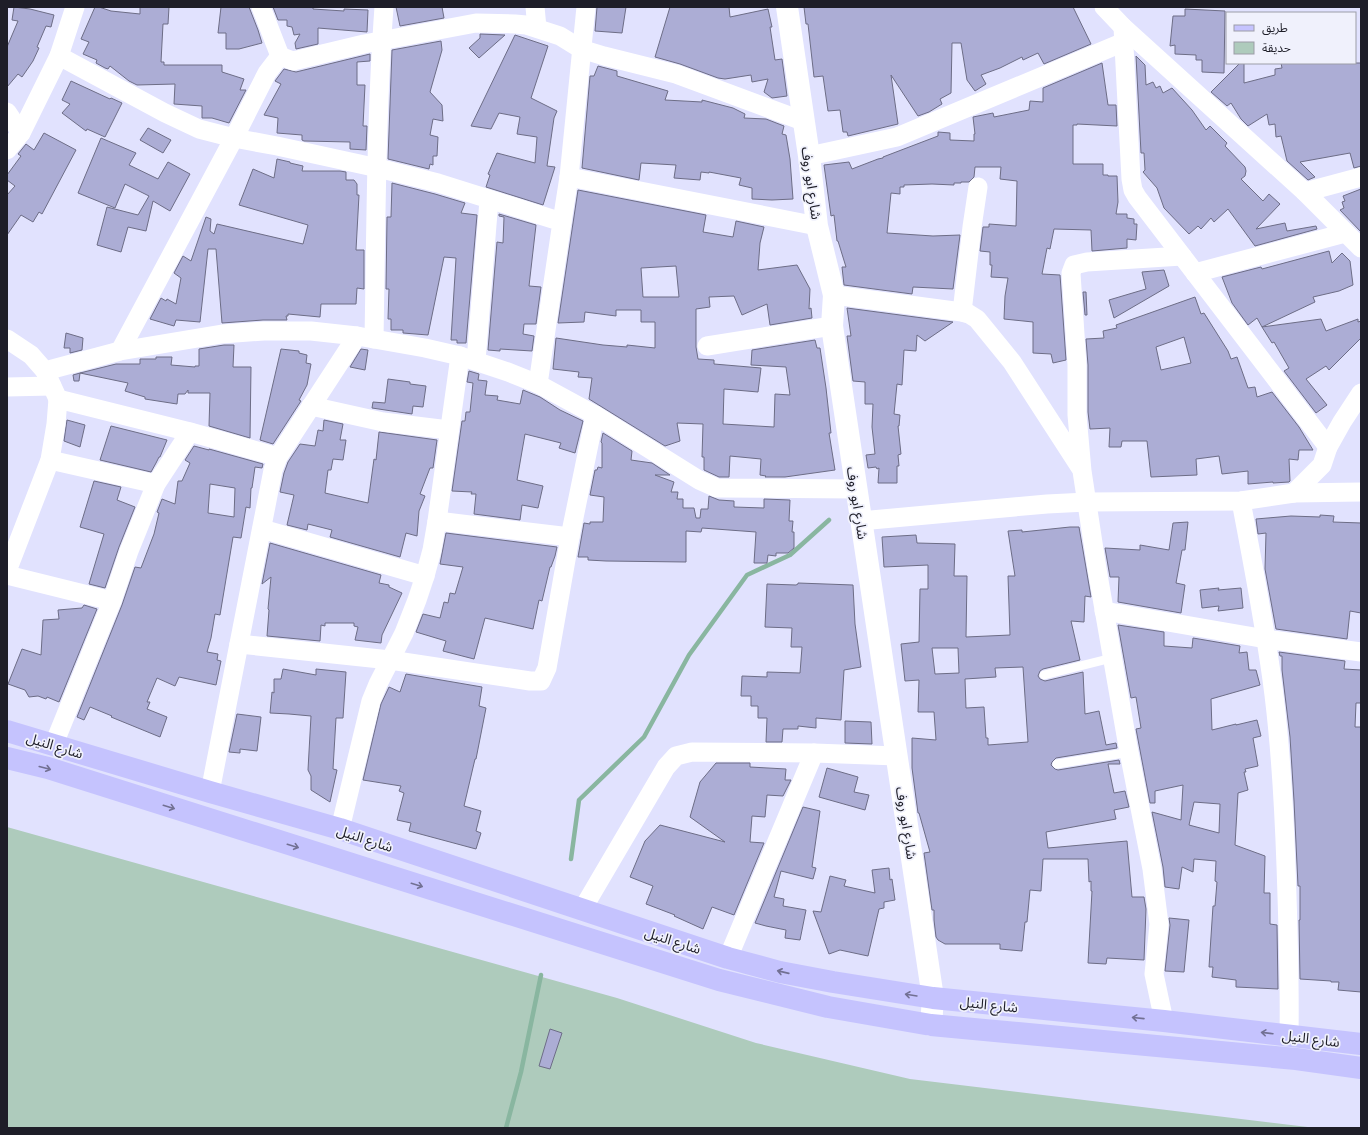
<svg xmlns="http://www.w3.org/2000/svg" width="1368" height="1135" font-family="'Open Sans','Noto Sans Arabic',sans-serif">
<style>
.green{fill:#aecbbc}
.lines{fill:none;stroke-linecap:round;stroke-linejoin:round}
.stream{stroke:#89b6a0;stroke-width:4.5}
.building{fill:#acadd5;stroke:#6d6d86;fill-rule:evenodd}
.service{stroke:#fff;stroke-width:9}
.minor{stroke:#fff;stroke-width:19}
.tertiary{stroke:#fff;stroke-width:22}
.primary{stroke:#c5c3fe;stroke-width:22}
.oneway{stroke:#727093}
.labels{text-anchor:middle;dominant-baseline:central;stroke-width:3.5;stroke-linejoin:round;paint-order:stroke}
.street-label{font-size:14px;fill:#1e1e28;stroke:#f0f1fc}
</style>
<rect width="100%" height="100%" fill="#e1e2fe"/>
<polygon class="green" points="7,827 617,998 756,1043 910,1079 1316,1128 7,1128"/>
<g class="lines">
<g class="stream">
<polyline points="571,859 579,800 644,737 689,655 747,575 790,555 829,520"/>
<polyline points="506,1128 521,1072 541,975"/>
</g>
</g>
<g class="building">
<polygon points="14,7 30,9 54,15 51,27 46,26 37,47 39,48 33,61 22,77 18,74 7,87 7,47 18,21 12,20"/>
<polygon points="95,7 99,7 111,11 140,14 140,7 169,7 168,24 163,24 161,62 164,62 164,65 222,65 222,72 244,79 240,90 246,90 229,123 212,118 202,118 202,106 174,104 175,84 137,85 129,81 110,66 108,69 105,68 96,63 97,60 83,54 89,42 81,39"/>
<polygon points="221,7 249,7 258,30 262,43 239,49 226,49 226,33 218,33"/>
<polygon points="273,7 313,7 313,9 344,11 344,9 368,10 367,32 318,28 318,44 296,49 295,43 300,34 294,35 292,27 287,26 287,20 278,20"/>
<polygon points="396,7 442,7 444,18 400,26"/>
<polygon points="597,7 626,7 622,33 595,31"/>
<polygon points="670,7 729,7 730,17 768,9 772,27 770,27 775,60 782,59 787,96 772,98 764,92 768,79 752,82 751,75 725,79 718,78 680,64 655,57"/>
<polygon points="804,7 1073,7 1091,44 1044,64 1038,53 1023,60 1022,57 1000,68 981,75 986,84 975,91 967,80 961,43 952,43 951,93 940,99 942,104 929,112 918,116 891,75 898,124 848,136 847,132 843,132 840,110 828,111 823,76 814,77 808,24 806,24"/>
<polygon points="1185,9 1225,11 1224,73 1202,72 1202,60 1196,60 1196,55 1175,54 1175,45 1170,46 1173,16 1185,16"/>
<polygon points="480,34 505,35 479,58 469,48 480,38"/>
<polygon points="515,35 548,46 531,98 557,111 554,118 547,166 555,167 543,205 486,187 490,175 488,174 497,153 535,163 537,137 517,134 520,117 499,113 491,129 471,126"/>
<polygon points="441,41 442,50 430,92 442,105 443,121 433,119 430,135 438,137 437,156 433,156 433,165 430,164 429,169 388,159 392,50"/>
<polygon points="370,54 370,61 357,62 357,85 365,85 363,126 367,126 366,150 350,149 350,142 304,141 302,140 302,135 277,133 278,118 264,115 281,84 275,81 284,69 296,72"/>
<polygon points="1136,56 1145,65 1146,85 1153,82 1156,88 1160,86 1163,93 1172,88 1192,110 1206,130 1210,126 1227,143 1225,146 1245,167 1246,171 1245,176 1241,179 1263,201 1269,194 1280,204 1256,229 1285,223 1287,231 1316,226 1317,229 1255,246 1228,209 1214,222 1211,218 1201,229 1198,226 1189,234 1164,208 1157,188 1143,172 1145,170 1144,153 1141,153"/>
<polygon points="1102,63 1108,105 1116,105 1117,126 1077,124 1077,125 1073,125 1073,164 1103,164 1103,175 1108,175 1108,176 1117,176 1118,202 1116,214 1127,214 1127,218 1134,219 1134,224 1137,224 1136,240 1127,239 1127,248 1092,251 1091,230 1054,229 1050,249 1047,248 1042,274 1060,275 1066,360 1053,363 1051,354 1033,353 1033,322 1004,319 1005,296 1008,278 991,277 992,265 990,265 990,252 980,251 983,227 989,227 989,224 1016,226 1017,181 1000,179 1001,167 975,167 974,177 969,182 961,182 961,183 954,183 954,185 932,184 904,185 904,187 900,187 900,194 891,193 887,233 933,236 960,235 953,289 913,287 912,294 844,285 842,267 846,267 838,241 837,241 834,215 831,216 824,165 849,162 852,169 878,159 883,158 883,157 938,136 938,132 950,133 950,140 974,141 974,134 975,134 973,117 993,113 994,117 1029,110 1030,101 1043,102 1043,88"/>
<polygon points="1240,63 1244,63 1244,83 1275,75 1275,69 1282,68 1281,63 1361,63 1361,166 1354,168 1350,153 1300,162 1315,177 1308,180 1287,161 1281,136 1276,137 1275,124 1269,125 1267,114 1248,126 1241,119 1231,103 1227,106 1211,92"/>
<polygon points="598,66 617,71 617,76 668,91 665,100 702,102 702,100 733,108 745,114 744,118 766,119 784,126 782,134 786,135 790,159 793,199 772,200 752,199 752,188 739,185 741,178 709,172 709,173 701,172 700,180 674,178 676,165 641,163 639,180 582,168 590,76 594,76"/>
<polygon points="71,81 110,99 111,98 122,103 105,137 87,129 86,131 62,113 70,104 62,100"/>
<polygon points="148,128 171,140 163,153 140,140"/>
<polygon points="44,133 76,150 42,214 39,212 33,222 21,215 7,235 7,195 15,186 7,180 7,175 21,156 18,154 26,144 34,150"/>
<polygon points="101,138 136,153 129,165 158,179 168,162 190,174 170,211 153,201 146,231 128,227 121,252 97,245 107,207 138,215 149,196 125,184 115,208 78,193"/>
<polygon points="277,159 290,162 290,163 303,166 302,171 340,171 346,172 346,180 354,180 357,184 357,195 359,195 356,250 364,250 364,289 357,288 356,304 321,304 320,317 288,314 288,316 286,316 287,320 263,320 222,323 216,249 208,249 200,322 176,320 174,326 150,319 161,298 166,301 167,299 176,304 181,278 174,273 183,256 191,261 206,217 211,219 210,231 214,234 217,224 303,244 308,225 239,205 253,169 274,178"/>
<polygon points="392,183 435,194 465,203 461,213 477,215 466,343 457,343 457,340 451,340 456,258 444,257 428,335 403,333 403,330 391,330 391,319 388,319 389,289 386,289 387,217 391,217"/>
<polygon points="1361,189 1361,232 1340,210 1344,208 1342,202 1345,201 1343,196"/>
<path d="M578,190L706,215L703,232L733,237L736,221L764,227L760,243L758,270L797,265L810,289L809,309L811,308L812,318L770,325L767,304L742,315L734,296L709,297L710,307L696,309V347L698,359L714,360V364L761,368L758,392L724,389L723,424L774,427L775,394L790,395L786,367L751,365L752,350L815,340L817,348H820L826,388L831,433H829L835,470L785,477H765L766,476L760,475L761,459L730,456L729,477H719L704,470V457H702L703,424L677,423L680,441L665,446L589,399L592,378L578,377L579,372L553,369L556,338L603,345L627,347V345L655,348V322H641V310H616V316L585,312L584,322L558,323ZM676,266L679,297H643L641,268Z"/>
<polygon points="499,214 536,225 529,286 541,287 536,324 524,324 523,334 534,336 532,351 500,349 500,351 488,350 497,242 503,243 504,217 499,216"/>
<polygon points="1329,251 1332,263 1342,253 1350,261 1353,285 1339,291 1313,297 1315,302 1262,327 1257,318 1248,325 1232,303 1222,277 1261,267 1262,269"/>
<polygon points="1164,270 1169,286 1114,318 1109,300 1146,289 1142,272"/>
<polygon points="1083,292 1086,292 1087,315 1085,315"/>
<path d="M1195,297L1201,314L1204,313L1228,351L1231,359L1237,357L1248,388L1255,387L1257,397L1272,392L1299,427L1313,450H1299L1298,460L1289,459L1290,481L1289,482L1273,483V482L1248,484V471L1222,474L1219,456L1196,459L1197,475L1151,477L1147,441H1122L1121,447H1109L1110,428L1090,429L1088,412V365L1086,339L1104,338L1103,331L1117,328L1116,325ZM1184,337L1191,363L1161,370L1156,347Z"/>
<polygon points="847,308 953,322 925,341 917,335 916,351 904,350 902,385 897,384 894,414 900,415 899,426 898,426 901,454 898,455 899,466 897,466 897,483 878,483 879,468 877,469 876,467 868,468 866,455 875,454 872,427 873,404 865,404 865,382 853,381 847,336 851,336"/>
<polygon points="1321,319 1326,331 1358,319 1358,322 1361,321 1361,338 1329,370 1326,366 1306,379 1327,405 1316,413 1284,371 1289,368 1274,342 1272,343 1262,327"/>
<polygon points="66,333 83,338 82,350 70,353 70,348 64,348"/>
<polygon points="224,345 234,345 233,367 251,367 250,438 209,426 210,393 188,393 188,390 185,394 178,394 177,404 145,399 145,397 125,391 128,383 80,373 116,364 140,364 140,359 156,359 156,357 172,357 171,365 195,367 195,366 199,366 199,349"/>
<polygon points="281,349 299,351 299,353 307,355 306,363 311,364 307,385 299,400 301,401 273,444 260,440"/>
<polygon points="361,349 368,350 365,370 350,367"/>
<polygon points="469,371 479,374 478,380 487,381 485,395 498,396 497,400 520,404 523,390 540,397 560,410 583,421 575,453 559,448 561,443 525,434 517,480 543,486 538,508 522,505 520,520 474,514 476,494 471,494 472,492 452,491 462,421 465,421 466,412 470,412 473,383 467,382"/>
<polygon points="80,373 79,381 74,381 73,375"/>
<polygon points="388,379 410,382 410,384 426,386 423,407 413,406 412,414 372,408 373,402 385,403"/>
<polygon points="67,420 85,425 80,447 64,441"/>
<polygon points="324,420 343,424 340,440 346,440 343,460 333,459 331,470 328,470 325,493 368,503 374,459 376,460 379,432 437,440 433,468 430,468 420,494 425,496 419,511 417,536 406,533 400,557 330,537 332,530 308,524 307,530 287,525 294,495 280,492 284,473 288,462 300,444 315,446 318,430 323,431"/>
<polygon points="111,426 167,440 160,457 159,457 156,463 151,472 100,460"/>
<polygon points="603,433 632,451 631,460 652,463 670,475 655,475 674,482 671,492 678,492 677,499 683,499 683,508 694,508 696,518 700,518 701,509 708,509 709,496 719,500 734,501 734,507 764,508 764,499 790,500 789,521 793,521 792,532 794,532 794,548 788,553 776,553 776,556 768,555 767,563 754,563 756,532 702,528 701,532 686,531 686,562 606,561 588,560 588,557 578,557 584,523 590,524 590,522 603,522 604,497 590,495 595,470 597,470 598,467 602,468 602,443 601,442"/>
<path d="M194,446L209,450V449L263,464L262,468L255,467L252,488H251L250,508L246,507L241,538L233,537L220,615L215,614L211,638L207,652L218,654L217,660L221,661L216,685L179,677L175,686L157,678L147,702H150L147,709L167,717L160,737L111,717L112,716L90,707L84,720L77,717L122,605L135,567L141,568L154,534L159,513L157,512L162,499L175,504L178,481H182L190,463L185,460ZM210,484L235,488L234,517L208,513Z"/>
<polygon points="94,481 121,487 117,500 135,507 119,547 105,588 89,584 104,534 80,527"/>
<polygon points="1320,515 1334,516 1333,522 1361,523 1361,613 1350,611 1347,639 1276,629 1265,569 1266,533 1258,534 1256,519 1291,516 1320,517"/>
<polygon points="1188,522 1185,550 1182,550 1176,583 1185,585 1181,613 1118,602 1119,577 1110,577 1105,548 1140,550 1140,545 1169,550 1173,523"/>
<path d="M1070,527H1079L1091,597L1085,596L1084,622L1071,621L1080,660L1043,669L1040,671L1038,676L1040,679L1045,681L1083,672L1085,714L1099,711L1106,745L1116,743L1117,748L1056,758L1052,762L1051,765L1055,769L1058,770L1119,760L1120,764H1108L1114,793L1125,791L1129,807L1114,810L1116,819L1046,832L1048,848L1127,841L1132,897H1144L1146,909L1144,960L1107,958L1106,964L1088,963L1092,891H1091V881L1089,882L1088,859H1043L1041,891L1030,890L1027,922H1025L1022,951L1000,949V944H945L938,940L936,937L934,920V910H932L924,853L930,852L919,813H918L912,768V738L936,740L934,712H918L919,680L905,681L901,644L919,642L920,589H928V565L884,567L882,537L916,535L917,543L955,544L954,576H967L966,637L1010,635L1008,576H1015L1008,531L1022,530V532ZM932,648H958L959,673L935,674ZM1023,667L1028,742L988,745V738H986L984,707L966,708L965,679L996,677L995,668Z"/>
<polygon points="446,533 557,547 555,556 551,567 550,567 542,601 539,600 533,629 485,618 474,659 443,651 446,641 416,632 423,614 440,618 444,602 448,603 450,593 455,594 463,567 440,564"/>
<polygon points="270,543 381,575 379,583 389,585 389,587 402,593 382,635 381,643 355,640 358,627 354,626 354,623 325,623 325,626 321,625 320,641 267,636 269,610 268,609 271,577 262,584"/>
<polygon points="798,583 853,585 855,624 861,667 844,670 841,720 816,718 816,728 798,726 798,729 783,729 782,742 766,742 767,718 758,718 758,706 751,706 751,696 741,696 742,676 767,677 767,672 800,673 802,647 791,647 792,628 765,627 767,584 796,585 798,584"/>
<polygon points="1219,588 1218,590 1241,588 1243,608 1218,611 1219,606 1202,608 1200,590"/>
<polygon points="84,605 97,609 59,702 47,697 46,699 38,696 29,697 25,690 8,684 22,649 41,655 43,620 59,619 58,610 82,608"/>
<path d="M1118,625L1164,632V646L1192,648L1193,638L1240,646L1239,653L1247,652L1249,670H1256L1260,685L1211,699L1212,730L1236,724V725L1257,720L1261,736L1253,738L1258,766L1245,769L1246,772H1244L1248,790L1238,793L1235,845L1265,856L1264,893H1270V924L1277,925L1278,989L1236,987V980L1212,977L1213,967H1209L1213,906H1215L1217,882L1215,881L1216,861L1194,859L1193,872L1182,867L1179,889L1165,887L1163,867L1152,812L1181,820L1183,785L1155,791V803H1150L1136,729L1141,728L1136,697L1131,698ZM1194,802L1220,804L1219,833L1189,825Z"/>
<polygon points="1279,652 1345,661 1344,669 1361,670 1361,703 1356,703 1355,727 1361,727 1361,992 1338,990 1339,982 1331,982 1331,981 1300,979 1299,920 1300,920 1300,886 1298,886 1294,801 1290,737 1282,670 1282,656 1280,656"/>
<polygon points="283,669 316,675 316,669 346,672 343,718 336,718 333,769 337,770 330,802 311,790 311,776 308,770 311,716 289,714 270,713 272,692 274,693 274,679 281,679"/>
<polygon points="406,674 482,687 479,706 486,708 476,759 475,759 464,806 481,811 476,831 481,833 476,849 409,831 411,823 397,820 404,793 399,791 401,786 363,780 381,704 389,687 400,692"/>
<polygon points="237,714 261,717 257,751 240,749 240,753 229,752"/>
<polygon points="845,721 871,722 872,744 845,743"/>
<polygon points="716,763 750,763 750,767 786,769 785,780 791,780 783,796 767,795 765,817 752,816 750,842 764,843 734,915 712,907 703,929 674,916 675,915 646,904 653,886 630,877 645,841 660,825 725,842 690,817 700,782"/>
<polygon points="827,768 858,777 854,792 869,795 865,810 819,797"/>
<polygon points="803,807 820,811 812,867 816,868 813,879 781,871 774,897 784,899 783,906 806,910 800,940 785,938 786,930 766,926 755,923"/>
<polygon points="889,868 890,880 892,879 895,900 884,902 884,908 879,909 868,956 840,950 829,954 813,911 821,912 830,876 846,880 844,886 875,893 872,870"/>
<polygon points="1169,918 1189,920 1184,972 1165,971 1170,925"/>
<polygon points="550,1029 562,1033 550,1069 539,1066"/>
</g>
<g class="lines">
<g class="service">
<polyline points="1044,675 1112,658"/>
<polyline points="1057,764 1130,752"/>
</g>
<g class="minor">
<polyline points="261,7 280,56"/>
<polyline points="535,7 537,28"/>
<polyline points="1104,7 1123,27 1305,192 1361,248"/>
<polyline points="1123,27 1131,179 1133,190 1137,197 1328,447"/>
<polyline points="59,56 165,113 199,129 234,138 277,146 378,168 438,183 562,222 538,384"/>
<polyline points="7,112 21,133"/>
<polyline points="7,150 21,133 59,56 75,7"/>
<polyline points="809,156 897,137 1124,42"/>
<polyline points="569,177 817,226"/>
<polyline points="1305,192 1361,177"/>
<polyline points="562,222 569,177 586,7"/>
<polyline points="1195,273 1345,233"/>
<polyline points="834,295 962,312 969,314 977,319 1012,362 1080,467"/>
<polyline points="962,312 972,227 978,187"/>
<polyline points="7,339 31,355 45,371 120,351 222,334 264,331 311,331 357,336 425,348 460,356 508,372 538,384 595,415 699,480 717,488 855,489"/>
<path d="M374,339C376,228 376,117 384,7"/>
<polyline points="707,346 832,326"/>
<polyline points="120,351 234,138 267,73 280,56 293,61 364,44 476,23 515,24 526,25 560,36 581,49 604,56 676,74 803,121"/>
<polyline points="476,361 489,200"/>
<polyline points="45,371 58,399 190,432 278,457"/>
<polyline points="7,387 52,386"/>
<polyline points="311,406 383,422 449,430"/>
<polyline points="50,460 156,484"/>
<polyline points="1294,493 1361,492"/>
<path d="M1241,501C1253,565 1266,630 1274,695C1281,752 1284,809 1286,866C1288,923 1290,979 1289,1036"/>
<polyline points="437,521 570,537"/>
<polyline points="860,521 1047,504 1087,502 1241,501 1294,493 1322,465 1328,447 1342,422 1361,393"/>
<polyline points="262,529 425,576"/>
<polyline points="7,571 50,460 56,424 58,399"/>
<polyline points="7,575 112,601"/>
<polyline points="1104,611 1266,639 1361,652"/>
<polyline points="239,644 390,660 530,681 541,681 547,668 570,537 595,415"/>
<polyline points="54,744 112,601 129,551 156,484 190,432"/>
<polyline points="210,792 273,470 278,457 357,336"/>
<polyline points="340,829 371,701 378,684 404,633 417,600 425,576 432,550 437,521 460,356"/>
<polyline points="582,910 666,767 676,756 692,752 814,753 897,756"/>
<polyline points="728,958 814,753"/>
<polyline points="1164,1021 1154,974 1159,924 1152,869 1128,747 1097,569 1082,471 1077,415 1077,365 1071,273 1074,265 1087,262 1182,256"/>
</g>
<polyline class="tertiary" points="787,7 809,156 817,226 834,295 832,326 933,998 931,1025"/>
<g class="primary">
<polyline points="7,731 210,792 340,829 728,958 780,972 833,982 933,998 1164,1021 1361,1044"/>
<polyline points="7,758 48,768 719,980 828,1007 931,1025 1296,1059 1361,1068"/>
</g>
</g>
<defs><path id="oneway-shaft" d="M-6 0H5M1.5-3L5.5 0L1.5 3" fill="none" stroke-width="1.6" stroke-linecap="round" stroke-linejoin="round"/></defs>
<g class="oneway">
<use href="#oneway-shaft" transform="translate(45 768) rotate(15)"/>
<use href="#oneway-shaft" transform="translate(169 807) rotate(17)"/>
<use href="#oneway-shaft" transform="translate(293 846) rotate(17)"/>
<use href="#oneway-shaft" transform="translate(417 885) rotate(17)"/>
<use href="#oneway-shaft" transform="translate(783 972) rotate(-167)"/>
<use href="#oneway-shaft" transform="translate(911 995) rotate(-171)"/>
<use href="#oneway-shaft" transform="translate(1138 1018) rotate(-174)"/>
<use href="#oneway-shaft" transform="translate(1267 1033) rotate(-173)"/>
</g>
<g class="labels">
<g class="street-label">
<text transform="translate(812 183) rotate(82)">شارع ابو روف</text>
<text transform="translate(858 503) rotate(81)">شارع ابو روف</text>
<text transform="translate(55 745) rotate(17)">شارع النيل</text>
<text transform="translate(907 823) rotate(81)">شارع ابو روف</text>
<text transform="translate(365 838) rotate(18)">شارع النيل</text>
<text transform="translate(673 940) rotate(18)">شارع النيل</text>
<text transform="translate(989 1004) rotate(6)">شارع النيل</text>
<text transform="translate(1311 1038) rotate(7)">شارع النيل</text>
</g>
</g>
<rect width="1368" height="1135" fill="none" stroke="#1e1e28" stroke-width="16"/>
<rect x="1226" y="12" width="130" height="52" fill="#f0f1fc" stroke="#9c9da7"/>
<rect x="1234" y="25" width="20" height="6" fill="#c5c3fe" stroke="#9c9da7"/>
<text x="1262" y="32" font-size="12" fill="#1e1e28">طريق</text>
<rect x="1234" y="42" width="20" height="12" fill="#aecbbc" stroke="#9c9da7"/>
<text x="1262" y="52" font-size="12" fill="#1e1e28">حديقة</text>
</svg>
